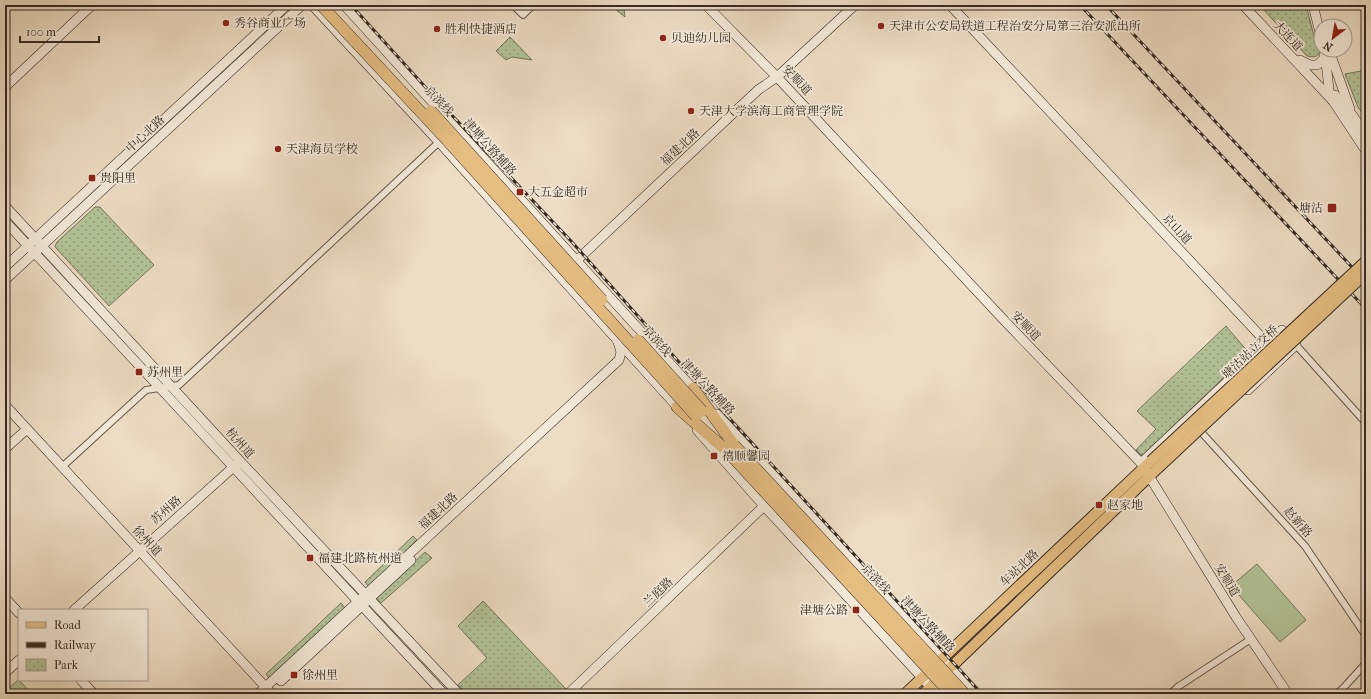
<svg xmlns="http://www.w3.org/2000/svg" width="1371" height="699" font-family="'IM FELL French Canon','Noto Serif SC',serif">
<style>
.park{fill:url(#park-dots);stroke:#74765e}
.pitch{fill:#b3c298;stroke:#74765e}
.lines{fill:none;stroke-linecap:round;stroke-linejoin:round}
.street-casing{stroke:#63574c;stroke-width:8}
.secondary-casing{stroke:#352a24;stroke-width:10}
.primary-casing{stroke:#352a24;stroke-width:12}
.highway-casing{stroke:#352a24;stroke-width:12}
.street{stroke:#f3e9d9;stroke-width:6}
.secondary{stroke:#f3e9d9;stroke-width:9}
.primary{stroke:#e6be82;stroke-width:10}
.highway{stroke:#e6be82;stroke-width:11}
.rail-casing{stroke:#352a24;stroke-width:3}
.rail{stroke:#f3e9d9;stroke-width:1.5;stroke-dasharray:4.5;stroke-linecap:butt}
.primary-bridge-casing{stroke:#352a24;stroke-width:12;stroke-linecap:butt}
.highway-bridge-casing{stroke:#352a24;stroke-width:12;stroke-linecap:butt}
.primary-bridge{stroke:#e6be82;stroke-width:10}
.highway-bridge{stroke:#e6be82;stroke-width:11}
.poi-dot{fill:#8f2418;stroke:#f3e9d9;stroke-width:1.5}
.labels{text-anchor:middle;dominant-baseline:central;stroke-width:3.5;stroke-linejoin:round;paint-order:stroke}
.poi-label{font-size:12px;fill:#352a24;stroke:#f3e9d9;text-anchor:start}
.street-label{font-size:12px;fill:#352a24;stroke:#f3e9d9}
</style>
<defs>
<pattern id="park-dots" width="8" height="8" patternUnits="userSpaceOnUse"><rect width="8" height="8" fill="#b3c298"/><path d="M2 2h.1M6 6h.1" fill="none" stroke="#929e7c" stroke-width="1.8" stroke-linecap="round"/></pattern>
</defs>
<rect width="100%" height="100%" fill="#edddc4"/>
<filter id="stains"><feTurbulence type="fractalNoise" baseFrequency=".005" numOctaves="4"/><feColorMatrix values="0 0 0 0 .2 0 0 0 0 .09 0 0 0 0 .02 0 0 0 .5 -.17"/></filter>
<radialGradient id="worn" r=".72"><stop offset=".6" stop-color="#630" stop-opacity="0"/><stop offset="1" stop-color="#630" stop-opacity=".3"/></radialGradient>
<g class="park">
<polygon points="610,5 626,5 624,10 625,17"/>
<path d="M1259,5H1306L1317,48L1320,52C1317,58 1313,57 1307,56Z"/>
<polygon points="510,37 532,60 512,57 506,60 496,51"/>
<polygon points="1366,70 1366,118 1358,107 1345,74"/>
<polygon points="95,207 100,207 154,265 109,306 56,248 55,246 57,242"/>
<polygon points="1226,326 1249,353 1142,456 1136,450 1156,429 1137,411"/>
<polygon points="413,536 417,540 369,587 365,582"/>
<polygon points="425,552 432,558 381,603 376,597"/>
<polygon points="483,601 566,689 560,694 468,694 458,685 487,658 458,626"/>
<polygon points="341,603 345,608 269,678 266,674"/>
</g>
<g class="pitch">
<polygon points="1257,564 1306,620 1280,642 1231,586"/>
<polygon points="19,679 19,680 32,694 13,694 8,689"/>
</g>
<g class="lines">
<g class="street-casing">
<g id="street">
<polyline points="513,5 523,15 533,5"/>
<polyline points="1296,345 1366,423"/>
<polyline points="1202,433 1305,546 1366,636"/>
<polyline points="62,467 146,390 179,385 439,142"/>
<polyline points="1170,694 1179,686 1251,639"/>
<polyline points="1337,694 1346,685 1366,663"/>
</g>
</g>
<g class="secondary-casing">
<g id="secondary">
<polyline points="312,5 439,142 681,411"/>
<polyline points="344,5 697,393"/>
<polyline points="706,5 777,77 1001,317 1141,463 1236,617 1288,694"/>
<polyline points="950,5 1267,343"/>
<polyline points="1243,5 1333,101 1366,151"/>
<polyline points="1313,5 1321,37"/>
<polyline points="1329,50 1350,109"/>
<polyline points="1325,53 1329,90 1332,100"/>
<polyline points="1300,60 1310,65 1317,65 1323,60 1325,54"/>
<polyline points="5,87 92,5"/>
<polyline points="1335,95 1353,116 1366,135"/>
<polyline points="5,206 240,461 459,694"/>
<polyline points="5,221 444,694"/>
<polyline points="573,264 758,90 777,77 855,5"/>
<polyline points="5,267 287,5"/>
<polyline points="5,280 302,5"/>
<polyline points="5,405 272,694"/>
<polyline points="717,414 976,694"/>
<polyline points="697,430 764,506 937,694"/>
<polyline points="5,449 27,429"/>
<polyline points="1141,463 1282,330 1296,345 1248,390"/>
<polyline points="5,598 19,613"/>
<polyline points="74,610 238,463"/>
<polyline points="5,673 19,660"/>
<polyline points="81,680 94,694"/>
<polyline points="281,681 411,560"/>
<polyline points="258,694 619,360 621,352 618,342"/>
<polyline points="568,694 764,506"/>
</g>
</g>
<g class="primary-casing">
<g id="primary">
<polyline points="905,694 1151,461"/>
<polyline points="923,694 1158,468"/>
</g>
</g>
<g class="highway-casing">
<g id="highway">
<polyline points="693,388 734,445"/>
<polyline points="677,407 727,451"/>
</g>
</g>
<use href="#street" class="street"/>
<use href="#secondary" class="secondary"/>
<use href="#primary" class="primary"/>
<use href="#highway" class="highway"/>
<g class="rail-casing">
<g id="rail">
<polyline points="351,5 428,90 571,241 720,408 982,694"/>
<polyline points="1080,5 1366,309"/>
<polyline points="1106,5 1366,282"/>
</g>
</g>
<use href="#rail" class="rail"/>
<g class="primary-bridge-casing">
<g id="primary-bridge">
<polyline points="1151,461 1366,261"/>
<polyline points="1158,468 1366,273"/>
</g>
</g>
<g class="highway-bridge-casing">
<g id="highway-bridge">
<polyline points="321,5 445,138 696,416"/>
<polyline points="431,111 602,300"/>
<polyline points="638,340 702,411"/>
<polyline points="734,445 965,694"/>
<polyline points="727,451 951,694"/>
</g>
</g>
<use href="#primary-bridge" class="primary-bridge"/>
<use href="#highway-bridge" class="highway-bridge"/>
</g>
<g class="poi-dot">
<circle cx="226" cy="23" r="4"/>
<circle cx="881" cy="26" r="4"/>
<circle cx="437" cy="29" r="4"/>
<circle cx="663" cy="38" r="4"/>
<circle cx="691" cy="111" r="4"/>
<circle cx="278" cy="149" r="4"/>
<rect x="88" y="174" width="8" height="8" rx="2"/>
<rect x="516" y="188" width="8" height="8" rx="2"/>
<rect x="1327" y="203" width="10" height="10" rx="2"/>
<rect x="135" y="368" width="8" height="8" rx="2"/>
<rect x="710" y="452" width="8" height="8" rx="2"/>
<rect x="1095" y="501" width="8" height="8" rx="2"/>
<rect x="306" y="554" width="8" height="8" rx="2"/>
<rect x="852" y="606" width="8" height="8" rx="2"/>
<rect x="290" y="671" width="8" height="8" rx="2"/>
</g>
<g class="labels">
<g class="poi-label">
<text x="234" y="23">秀谷商业广场</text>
<text x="889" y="26">天津市公安局铁道工程治安分局第三治安派出所</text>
<text x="445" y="29">胜利快捷酒店</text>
<text x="671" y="38">贝迪幼儿园</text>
<text x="699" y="111">天津大学滨海工商管理学院</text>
<text x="286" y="149">天津海员学校</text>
<text x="100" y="178">贵阳里</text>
<text x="528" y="192">大五金超市</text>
<text x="1323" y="208" text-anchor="end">塘沽</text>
<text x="147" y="372">苏州里</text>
<text x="722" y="456">禧顺馨园</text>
<text x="1107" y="505">赵家地</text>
<text x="318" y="558">福建北路杭州道</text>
<text x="848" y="610" text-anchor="end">津塘公路</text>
<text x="302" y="675">徐州里</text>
</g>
<g class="street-label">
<text transform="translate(1288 36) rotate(47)">大连道</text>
<text transform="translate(797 80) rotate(47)">安顺道</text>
<text transform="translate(439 101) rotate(47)">京滨线</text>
<text transform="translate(145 134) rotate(-43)">中心北路</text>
<text transform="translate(490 147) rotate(48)">津塘公路辅路</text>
<text transform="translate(680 147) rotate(-43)">福建北路</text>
<text transform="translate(1177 229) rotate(47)">京山道</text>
<text transform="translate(1026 326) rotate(46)">安顺道</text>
<text transform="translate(657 341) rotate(48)">京滨线</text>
<text transform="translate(1250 352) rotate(-43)">塘沽站立交桥</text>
<text transform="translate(708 387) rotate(47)">津塘公路辅路</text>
<text transform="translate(240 443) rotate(48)">杭州道</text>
<text transform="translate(166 510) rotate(-42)">苏州路</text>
<text transform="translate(438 511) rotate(-43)">福建北路</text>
<text transform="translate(1298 522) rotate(48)">赵新路</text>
<text transform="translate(147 541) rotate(47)">徐州道</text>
<text transform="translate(1019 568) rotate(-43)">车站北路</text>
<text transform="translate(876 579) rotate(47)">京滨线</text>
<text transform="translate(1227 580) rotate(59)">安顺道</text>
<text transform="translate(658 592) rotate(-44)">兰庭路</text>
<text transform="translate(928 624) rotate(47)">津塘公路辅路</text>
</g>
</g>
<rect width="1371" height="699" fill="none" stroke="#edddc4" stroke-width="20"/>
<rect x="6" y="6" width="1359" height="687" fill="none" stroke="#352a24" stroke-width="2"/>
<rect x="10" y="10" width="1351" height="679" fill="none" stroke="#352a24"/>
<rect x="18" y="609" width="130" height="72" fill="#f3e9d9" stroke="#a79d91"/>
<rect x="26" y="622" width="20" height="6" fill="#e6be82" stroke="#a79d91"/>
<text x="54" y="629" font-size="12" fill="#352a24">Road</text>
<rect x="26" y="642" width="20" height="6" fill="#352a24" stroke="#a79d91"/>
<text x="54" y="649" font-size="12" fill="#352a24">Railway</text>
<rect x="26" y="659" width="20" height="12" fill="url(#park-dots)" stroke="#a79d91"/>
<text x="54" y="669" font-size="12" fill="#352a24">Park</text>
<g transform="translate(1333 38) rotate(211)"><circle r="19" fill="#f3e9d9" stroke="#a79d91"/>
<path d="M0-3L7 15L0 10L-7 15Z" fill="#8f2418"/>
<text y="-6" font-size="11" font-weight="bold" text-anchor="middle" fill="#352a24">N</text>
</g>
<path d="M20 36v6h79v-6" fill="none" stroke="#352a24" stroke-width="2"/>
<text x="26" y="36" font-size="12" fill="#352a24" stroke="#f3e9d9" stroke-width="3" paint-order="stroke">100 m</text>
<rect width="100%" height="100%" filter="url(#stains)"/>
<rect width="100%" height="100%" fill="url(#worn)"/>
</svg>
